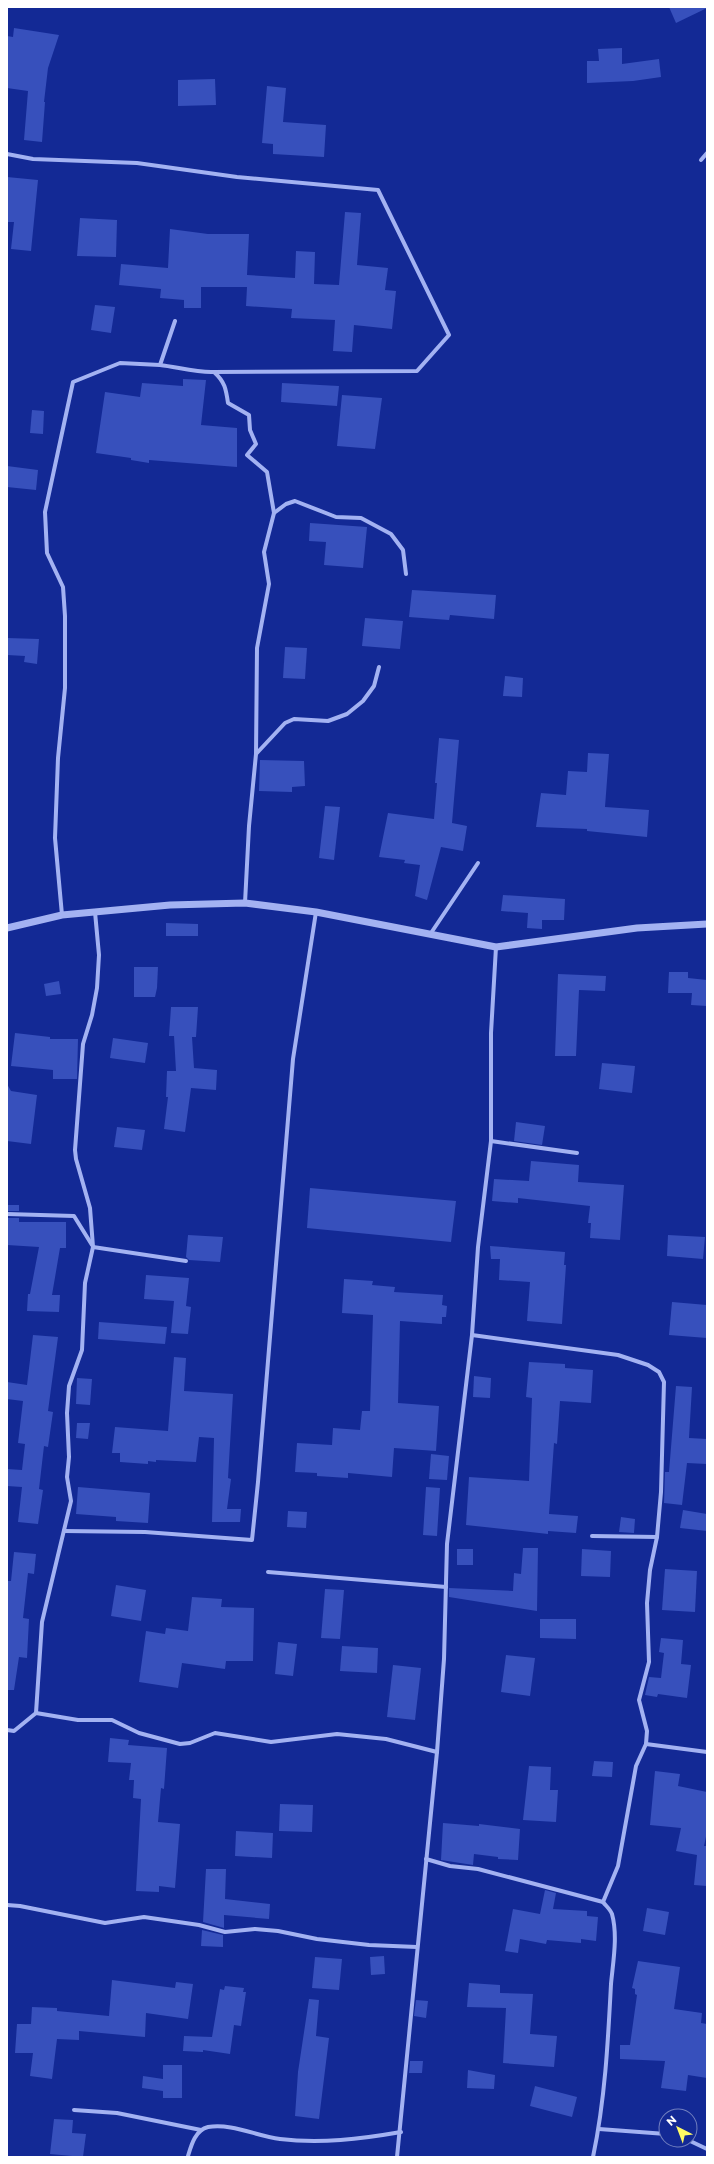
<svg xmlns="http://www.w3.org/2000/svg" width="714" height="2164" font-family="Montserrat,sans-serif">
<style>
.building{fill:#3750bc}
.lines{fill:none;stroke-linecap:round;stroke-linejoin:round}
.minor{stroke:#a3b2f2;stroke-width:4}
.tertiary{stroke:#a3b2f2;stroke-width:7}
</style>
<rect width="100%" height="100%" fill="#132995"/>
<g class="building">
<polygon points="669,7 707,7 707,8 676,23"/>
<polygon points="14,28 59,35 48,68 44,102 45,102 42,142 24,140 28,91 7,88 7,36 13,37"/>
<polygon points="622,48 622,64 659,59 661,77 633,81 587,83 587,61 599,61 598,49"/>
<polygon points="215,79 216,105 178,106 178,80"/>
<polygon points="267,86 286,88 283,122 326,125 324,157 273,154 273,144 262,143"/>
<polygon points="7,177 38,180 31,251 11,249 14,222 7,222"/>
<polygon points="345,212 361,213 357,265 388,268 385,290 396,291 392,329 354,325 352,352 333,351 335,320 291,318 292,309 246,306 247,287 201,287 201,308 184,308 184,300 160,298 161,289 119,285 121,264 168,268 170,229 208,234 249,234 247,275 295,278 296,251 315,252 314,284 339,285"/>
<polygon points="80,218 117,220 116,257 77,256"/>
<polygon points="95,305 115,307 111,333 91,330"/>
<polygon points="183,379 206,380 201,425 237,428 237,467 149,460 149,463 131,460 131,458 96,453 105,392 140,397 142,383 183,386"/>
<polygon points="282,383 339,386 337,406 281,402"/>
<polygon points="342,395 382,398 375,449 337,446"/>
<polygon points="32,410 44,411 43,434 30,433"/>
<polygon points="7,466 38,470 36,490 7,487"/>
<polygon points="310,523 367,527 363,568 324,565 326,542 309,541"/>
<polygon points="412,590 496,595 494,619 450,615 449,620 409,617"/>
<polygon points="365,618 403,621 400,649 362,646"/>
<polygon points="7,638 39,639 37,664 24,662 25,656 7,655"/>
<polygon points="285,647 307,648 305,679 283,678"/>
<polygon points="505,676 523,678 522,697 503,696"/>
<polygon points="439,738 459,740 452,823 467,826 463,851 441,847 427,900 415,896 420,865 404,863 405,860 379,857 388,813 434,819 437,783 435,783"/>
<polygon points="588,753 609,754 605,807 649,810 647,837 587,831 587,829 536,827 541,793 566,795 568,771 587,772"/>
<polygon points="260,760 304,761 305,786 292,787 292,792 259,791"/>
<polygon points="325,806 340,807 334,860 319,858"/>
<polygon points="503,895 565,899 564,920 542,920 542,929 527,928 528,913 501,911"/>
<polygon points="166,923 198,924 198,936 166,936"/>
<polygon points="134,967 158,967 157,988 155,997 134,997"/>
<polygon points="669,972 688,972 688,978 707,980 707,1006 691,1005 692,993 668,993"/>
<polygon points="558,974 606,976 605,991 579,990 576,1056 555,1056"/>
<polygon points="59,981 61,994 46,996 44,984"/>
<polygon points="171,1007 198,1007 196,1037 192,1037 194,1068 217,1070 216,1090 191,1088 185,1132 164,1129 168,1097 166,1097 167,1071 176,1071 174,1036 169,1036"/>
<polygon points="15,1033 50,1037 50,1039 78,1039 77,1079 53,1079 53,1070 11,1066"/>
<polygon points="113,1038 148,1043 145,1063 110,1058"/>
<polygon points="602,1063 635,1066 632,1093 599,1089"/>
<polygon points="7,1084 11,1091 37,1095 31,1144 7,1141"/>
<polygon points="516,1122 545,1126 542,1145 514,1141"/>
<polygon points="117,1127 145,1130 142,1150 114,1147"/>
<polygon points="531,1161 579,1165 578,1182 624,1185 620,1240 590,1238 591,1223 588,1223 590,1206 518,1198 518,1203 492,1201 494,1179 529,1181"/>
<polygon points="310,1188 456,1201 451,1242 307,1228"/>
<rect x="7" y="1205" width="12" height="6"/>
<polygon points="7,1218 19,1218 19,1222 66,1222 66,1248 60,1248 52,1295 60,1295 59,1312 27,1311 28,1294 30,1294 39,1247 7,1245"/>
<polygon points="188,1235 223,1237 220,1262 189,1260 186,1257"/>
<polygon points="668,1235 705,1237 703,1259 667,1256"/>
<polygon points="490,1246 565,1252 564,1265 566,1265 562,1324 527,1321 530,1282 499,1280 500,1259 491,1259"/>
<polygon points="146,1275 189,1278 186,1306 191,1307 188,1334 171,1333 174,1301 144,1299"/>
<polygon points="344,1279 373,1281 372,1285 395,1287 394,1292 443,1295 442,1305 447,1306 446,1317 442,1317 442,1324 400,1321 398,1403 439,1406 436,1451 394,1448 392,1477 348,1473 348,1478 317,1476 317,1473 295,1472 297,1443 332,1445 333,1428 360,1430 362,1411 370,1411 373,1315 342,1313"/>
<polygon points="672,1302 707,1305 707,1338 669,1335"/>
<polygon points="99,1322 167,1327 165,1344 98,1339"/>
<polygon points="33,1335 58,1337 48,1411 53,1412 48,1447 44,1446 39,1489 43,1490 38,1524 18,1522 22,1487 7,1486 7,1469 22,1470 25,1444 18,1443 23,1401 7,1399 7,1382 27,1385"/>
<polygon points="174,1357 186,1358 184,1391 233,1394 228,1478 231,1479 227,1509 241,1509 240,1522 212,1522 214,1438 199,1437 196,1462 156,1460 156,1462 148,1461 148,1464 120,1462 120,1453 112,1453 115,1427 168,1431"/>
<polygon points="529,1362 565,1364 565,1368 593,1370 591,1403 560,1401 557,1444 554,1443 549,1514 578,1516 576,1533 548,1531 548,1534 466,1525 469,1477 529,1481 532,1398 526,1397"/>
<polygon points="474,1376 491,1378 490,1398 473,1397"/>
<polygon points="77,1378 92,1379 90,1405 76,1404"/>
<polygon points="676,1386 692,1387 689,1438 707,1439 707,1464 687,1463 682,1505 664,1503 665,1472 669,1472"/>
<polygon points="77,1423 90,1423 88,1439 76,1438"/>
<polygon points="431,1454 449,1456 447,1480 429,1479"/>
<polygon points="78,1487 150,1493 148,1523 116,1521 116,1517 76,1514"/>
<polygon points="426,1487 440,1488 437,1536 423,1535"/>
<polygon points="683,1510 707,1514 707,1531 680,1528"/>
<polygon points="288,1511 307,1512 306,1528 287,1527"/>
<polygon points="621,1517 635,1519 634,1533 619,1532"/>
<polygon points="523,1548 538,1548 537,1611 449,1597 449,1588 513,1591 514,1573 521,1574"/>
<rect x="457" y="1549" width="16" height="16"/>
<polygon points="582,1549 611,1551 610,1577 581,1576"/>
<polygon points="14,1552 36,1554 34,1574 28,1573 23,1618 29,1619 27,1658 19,1657 14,1690 7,1690 7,1581 11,1581"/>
<polygon points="665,1569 697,1571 695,1612 662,1610"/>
<polygon points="116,1585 146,1590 141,1621 111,1616"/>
<polygon points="325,1589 344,1590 340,1639 321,1638"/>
<polygon points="192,1597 222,1599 221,1607 254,1608 253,1661 226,1661 225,1669 182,1663 178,1688 139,1682 146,1631 165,1634 166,1628 188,1631"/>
<polygon points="540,1619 576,1619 576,1639 540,1638"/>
<polygon points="661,1638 683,1640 681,1664 691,1665 687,1698 658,1694 657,1697 645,1695 649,1677 661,1678 664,1653 659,1652"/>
<polygon points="278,1642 297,1644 293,1676 275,1674"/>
<polygon points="342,1646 378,1648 377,1673 340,1671"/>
<polygon points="506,1655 535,1658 530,1696 501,1692"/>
<polygon points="393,1665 421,1668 415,1720 387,1717"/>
<polygon points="110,1738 129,1740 128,1745 167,1748 164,1789 161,1788 158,1822 180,1824 175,1888 159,1886 159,1892 136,1891 141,1799 133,1798 134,1780 129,1780 131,1763 108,1762"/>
<polygon points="594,1761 613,1762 612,1777 592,1776"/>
<polygon points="529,1766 551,1767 550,1790 558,1790 556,1822 523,1820"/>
<polygon points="655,1771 680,1774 678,1786 707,1792 707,1832 704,1846 707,1846 707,1886 694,1885 697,1855 676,1851 681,1828 650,1825"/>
<polygon points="280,1804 313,1805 312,1832 279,1831"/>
<polygon points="443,1823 479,1826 479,1824 520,1829 518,1860 498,1859 498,1857 474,1854 473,1865 441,1860"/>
<polygon points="236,1831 273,1833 272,1858 235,1856"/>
<polygon points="206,1869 226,1869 225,1899 270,1904 269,1919 224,1915 224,1928 203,1922"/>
<polygon points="545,1890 556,1893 553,1909 587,1911 587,1916 598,1917 596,1941 581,1939 581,1943 547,1940 546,1944 520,1939 518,1953 505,1951 513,1909 540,1914"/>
<polygon points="647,1908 669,1912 665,1935 643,1931"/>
<polygon points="202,1930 223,1935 223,1947 201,1946"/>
<polygon points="384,1956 385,1974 371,1975 370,1957"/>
<polygon points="315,1957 342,1959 339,1990 312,1988"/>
<polygon points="638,1961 680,1967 674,2009 702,2013 701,2023 707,2024 707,2078 688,2075 686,2091 661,2088 665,2061 620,2059 620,2045 630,2045 637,1995 635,1994 635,1989 632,1988"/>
<polygon points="112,1980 175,1988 176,1982 193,1984 188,2019 146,2013 145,2037 79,2031 79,2040 57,2039 52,2079 30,2076 33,2053 15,2053 17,2024 31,2024 32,2007 57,2008 57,2011 109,2016"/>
<polygon points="469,1983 500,1985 500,1993 533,1994 530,2034 557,2036 554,2067 503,2063 506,2008 467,2007"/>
<polygon points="225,1986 244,1988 243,1992 246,1992 241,2026 234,2025 230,2054 203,2050 203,2052 183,2051 184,2036 212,2037 220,1989 224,1990"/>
<polygon points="309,1999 319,2000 316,2036 329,2038 319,2119 295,2116 298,2072"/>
<polygon points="416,2000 428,2001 426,2018 414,2016"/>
<polygon points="410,2061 423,2061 422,2073 409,2073"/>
<polygon points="163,2065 182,2065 182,2098 163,2098 163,2091 142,2088 143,2076 163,2079"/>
<polygon points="468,2070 495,2075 494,2089 467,2088"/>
<polygon points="535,2086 577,2097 572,2117 530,2106"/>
<polygon points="54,2119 73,2120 72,2133 86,2134 83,2157 50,2154"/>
</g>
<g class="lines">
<g class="minor">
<polyline points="7,154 33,159 137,163 237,177 378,190 449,335 417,371 214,372"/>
<polyline points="701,160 707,153"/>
<path d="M175,321L160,365C177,367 198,373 214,372C225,382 226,389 228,403L249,415L250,430L256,444L247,455L267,472L274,513L264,552L269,584L257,648L256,754L249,826L245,903"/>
<polyline points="274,513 286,504 295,501 336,517 361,518 391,534 403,550 406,574"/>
<polyline points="256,754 285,723 294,719 328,721 347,714 363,701 374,686 379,667"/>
<polyline points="62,915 55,838 58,758 65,688 65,616 63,587 47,553 45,512 73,382 120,363 160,365"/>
<polyline points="431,933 478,863"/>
<polyline points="491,1141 577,1153"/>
<polyline points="7,1214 74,1216 92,1245"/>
<polyline points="93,1247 186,1261"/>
<polyline points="472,1335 618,1355 648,1365 659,1372 664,1382 661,1492 657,1537 650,1570 647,1603 649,1662 639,1700 647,1731 646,1744 636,1766 618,1866 603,1902"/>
<polyline points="64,1531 145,1532 252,1540 258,1482 293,1059 316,912"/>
<polyline points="592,1536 657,1537"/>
<polyline points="268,1572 446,1587"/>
<polyline points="36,1713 42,1622 71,1501 67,1477 69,1457 67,1413 69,1386 82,1350 85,1283 93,1247 90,1208 76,1159 75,1150 83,1044 92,1015 97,988 99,955 95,912"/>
<polyline points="7,1730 14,1731 36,1713 78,1720 112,1720 139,1733 180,1744 190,1743 215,1733 271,1742 337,1734 386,1739 437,1752"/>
<polyline points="646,1744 707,1752"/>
<path d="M426,1859L450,1866L478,1869L603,1902C606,1906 610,1909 612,1914C618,1936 613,1962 611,1984C608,2042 605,2100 593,2157"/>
<polyline points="7,1905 20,1906 105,1923 144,1917 199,1925 225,1932 255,1929 278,1931 317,1939 369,1945 417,1947"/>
<polyline points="74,2110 117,2113 201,2130"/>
<polyline points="599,2129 666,2134"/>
<polyline points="688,2140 707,2149"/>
<path d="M188,2156C191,2146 195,2130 208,2127C232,2123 256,2136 280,2139C320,2144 361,2139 401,2132"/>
<polyline points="397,2157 437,1752 444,1659 447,1544 472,1335 478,1247 491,1141 491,1033 496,947"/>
</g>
<polyline class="tertiary" points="7,928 62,915 170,905 245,903 316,912 496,947 637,928 707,924"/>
</g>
<rect width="714" height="2164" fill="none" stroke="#ffffff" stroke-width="16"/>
<g transform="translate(678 2128) rotate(318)"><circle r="19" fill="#132995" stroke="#717fbf"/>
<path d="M0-3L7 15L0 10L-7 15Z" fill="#fffb64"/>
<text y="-6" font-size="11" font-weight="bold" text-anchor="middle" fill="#ffffff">N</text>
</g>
</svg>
